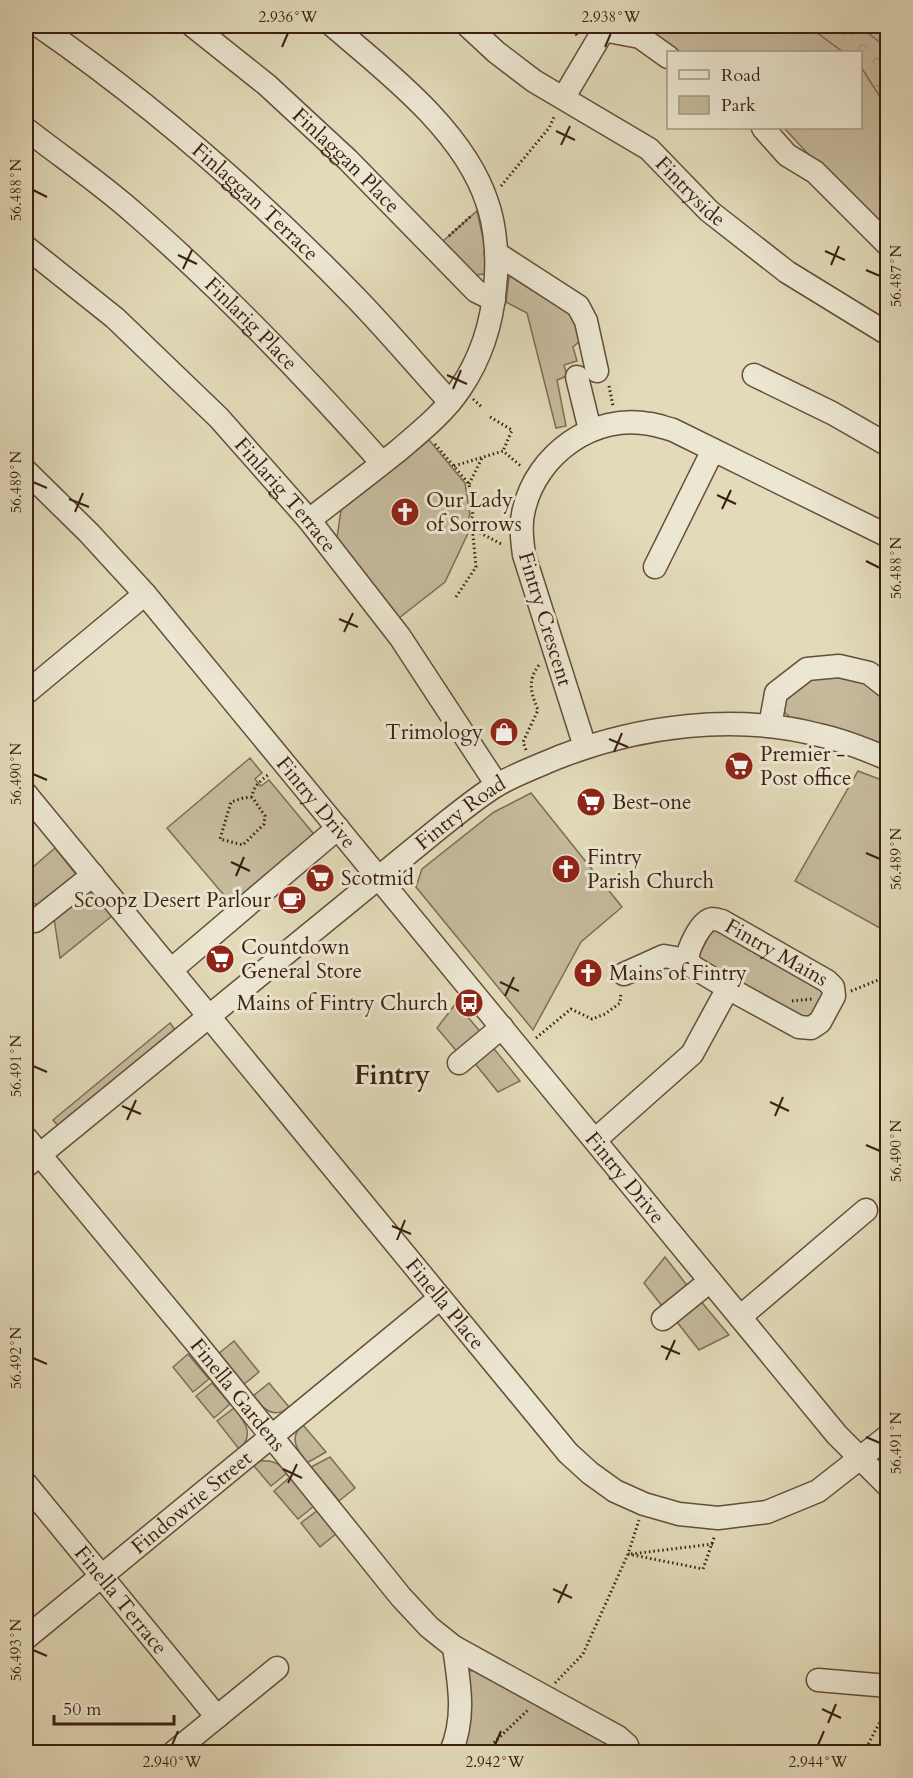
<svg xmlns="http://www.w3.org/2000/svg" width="913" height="1778" font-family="Cardo,serif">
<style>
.green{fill:#c5ba9c;stroke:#806c56;stroke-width:1.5}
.forest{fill:url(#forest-crowns);stroke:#806c56;stroke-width:1.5}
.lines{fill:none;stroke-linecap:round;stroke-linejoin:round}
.minor-casing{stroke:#644e3b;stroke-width:25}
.path{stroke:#3a1f11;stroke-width:3;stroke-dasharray:1.5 3;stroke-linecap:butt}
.minor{stroke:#ece7d2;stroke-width:22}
.ticks{fill:none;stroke:#3a1f11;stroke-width:2}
.labels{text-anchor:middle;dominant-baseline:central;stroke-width:6;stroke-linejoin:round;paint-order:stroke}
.street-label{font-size:21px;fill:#3a1f11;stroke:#ece7d2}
.poi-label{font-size:21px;fill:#3a1f11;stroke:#ece7d2;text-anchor:start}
.district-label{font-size:27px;font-weight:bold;fill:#3a1f11;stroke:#ece7d2}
.neatline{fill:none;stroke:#3a1f11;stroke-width:2}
.ticks-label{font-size:15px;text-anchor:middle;fill:#3a1f11}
</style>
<defs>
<pattern id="forest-crowns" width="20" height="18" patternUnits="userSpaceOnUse" patternTransform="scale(1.5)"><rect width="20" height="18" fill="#c5ba9c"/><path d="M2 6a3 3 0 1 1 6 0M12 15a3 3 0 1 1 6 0" fill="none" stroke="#aa9f85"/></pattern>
</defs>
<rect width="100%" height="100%" fill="#e2dab9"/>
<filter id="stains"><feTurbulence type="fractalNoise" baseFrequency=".00333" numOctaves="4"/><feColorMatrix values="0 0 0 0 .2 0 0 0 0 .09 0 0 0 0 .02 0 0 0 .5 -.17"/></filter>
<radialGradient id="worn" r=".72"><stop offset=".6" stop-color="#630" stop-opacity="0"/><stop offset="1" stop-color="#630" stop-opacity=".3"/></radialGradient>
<g class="green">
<polygon points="643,26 887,26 887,239 784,128 860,128 860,52 681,52"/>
<polygon points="477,211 485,247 485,274 475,275 442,242"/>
<polygon points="520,275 559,300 573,318 581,340 573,347 577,361 564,365 567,376 557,380 566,426 556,428 527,313 506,302 509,277"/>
<polygon points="429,440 465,483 470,515 466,523 470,529 445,582 399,618 337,538 341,510"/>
<polygon points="809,674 867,679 887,696 887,748 794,721 780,708 783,694"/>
<polygon points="250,758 262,773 255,779 261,786 269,780 317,838 234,907 167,828"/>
<polygon points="858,771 887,782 887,932 795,881"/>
<polygon points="531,793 622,907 581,942 533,1030 416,887 422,869 494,812"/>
<polygon points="55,848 79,878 43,908 26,899 26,873"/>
<polygon points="89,889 112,916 60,958 54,918"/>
<polygon points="713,929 823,985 825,993 810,1018 801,1021 701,965 699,955"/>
<polygon points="456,1003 483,1035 459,1054 437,1028"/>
<polygon points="170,1023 176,1031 59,1127 53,1120"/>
<polygon points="491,1045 520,1081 498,1092 473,1061"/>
<polygon points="665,1257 690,1289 662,1306 644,1283"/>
<polygon points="699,1299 729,1335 699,1350 677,1322"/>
<polygon points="234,1341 259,1372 243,1385 218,1354"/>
<polygon points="188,1354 209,1379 193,1392 173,1367"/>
<polygon points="212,1383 230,1404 214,1418 196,1396"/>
<path d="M269,1383L289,1407C274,1420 263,1409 253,1396Z"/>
<path d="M234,1408C244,1421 256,1435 239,1449L217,1421Z"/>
<path d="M303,1425L326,1452L307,1463C297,1450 288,1437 303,1425Z"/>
<polygon points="330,1457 355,1488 339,1501 311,1467"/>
<path d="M260,1461C273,1460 279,1463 287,1473L271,1486L254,1466Z"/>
<polygon points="290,1477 314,1506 298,1519 274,1491"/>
<polygon points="318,1510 337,1533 320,1547 301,1523"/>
<polygon points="477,1670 614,1744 615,1752 460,1752 467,1677 470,1671"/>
</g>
<polygon class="forest" points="808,26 859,26 887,48 887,108 861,67 860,52 843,52"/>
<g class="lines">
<g class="minor-casing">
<g id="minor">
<path id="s1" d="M39,26C153,105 259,198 355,297C388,331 418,367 450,402"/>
<path id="s2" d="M193,26L267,85L348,160L476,291L494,300"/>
<path id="s3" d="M468,26L496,52L534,81L649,149L709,211L787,272L888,334"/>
<polyline points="603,30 640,37 668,57"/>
<polyline points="564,97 606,26"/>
<polyline points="763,128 787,155 815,172 888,245"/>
<path id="s4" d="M26,129C62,157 100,183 134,213C223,290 304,375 382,463"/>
<path id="s5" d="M26,247L115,318L219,418L309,520L400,637L497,785"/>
<polyline points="496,253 578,306 586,321 597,371"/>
<polyline points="754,375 832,413 888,445"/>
<polyline points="577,377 590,430"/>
<path id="s6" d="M26,471L89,533L145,594L837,1435L888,1486"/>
<path d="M309,520C339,497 369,474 399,450C420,432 444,413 460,389C481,358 492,324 495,287C498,261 496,227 487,202C464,131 387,72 333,26"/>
<polyline points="655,567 713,450"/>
<polyline points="26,693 145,594"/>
<polyline points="770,726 776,693 807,669 839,666 869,673 888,688"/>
<path d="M585,747L524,555C522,540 520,524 524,509C537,454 594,413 650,424C658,425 665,428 673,430L888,536"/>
<path id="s7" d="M26,794L568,1453L590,1473L615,1491L644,1504L679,1514L718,1518L767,1512L818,1491L888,1436"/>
<polyline points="35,921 93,875"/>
<polyline points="171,970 338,828"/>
<polyline points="624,974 664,956 687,960"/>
<polyline points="459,1063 502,1027"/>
<path id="s8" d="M26,1138L197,1344L401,1597L429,1627L454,1647L618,1737L627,1745L629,1752"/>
<path id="s9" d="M595,1140L692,1054L728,988L693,967L687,960C688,949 700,921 712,919C716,919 719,920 722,921L827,981L833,987L834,996L820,1022L811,1028L799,1027L728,988"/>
<path id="s10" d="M26,1166L438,829C457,814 476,798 497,785C516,774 538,766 559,757C639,726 734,713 819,735C842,740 865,749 888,759"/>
<polyline points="740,1317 866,1210"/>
<polyline points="663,1319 710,1281"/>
<path id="s11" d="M26,1484L217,1717"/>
<path id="s12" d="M26,1638L440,1298"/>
<polyline points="818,1680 888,1686"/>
<polyline points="174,1752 277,1668"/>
<path d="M451,1752C466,1716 459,1684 454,1647"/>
</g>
</g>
<g class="path">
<polyline points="572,26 578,38"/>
<polyline points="501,186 549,128 555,115"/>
<polyline points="449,236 471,216"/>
<polyline points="609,386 613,406"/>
<polyline points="473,399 483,408"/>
<polyline points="490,417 512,430 503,451"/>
<polyline points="435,444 469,484 473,516 469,523 471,528 503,545"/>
<polyline points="454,466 503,451 522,467"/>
<polyline points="469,484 482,458"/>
<polyline points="456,597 476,567 473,535 476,530"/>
<path d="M526,750L523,742L538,710C531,693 527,681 539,665"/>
<path d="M252,797L243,798L231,802L220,839L243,845L264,824L265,816L252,797C253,787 260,781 268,775"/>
<polyline points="851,991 888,976"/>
<polyline points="792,1001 812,999"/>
<polyline points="536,1038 571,1009 592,1019 605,1014 620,1003 621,992"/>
<polyline points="628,1554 703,1569 715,1535"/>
<polyline points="631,1554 713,1544"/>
<polyline points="555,1683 583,1654 628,1554 639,1520"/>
<polyline points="484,1752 529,1709"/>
<polyline points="864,1752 880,1722"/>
</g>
<use href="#minor" class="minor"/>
</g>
<path class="ticks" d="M282,47L288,33M605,47L611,33M556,131L575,140M561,145L570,126M33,190L47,197M825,251L845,260M178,255L197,264M831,265L839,246M183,269L192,250M866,270L880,276M447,375L467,384M453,389L461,370M33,482L47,488M717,495L736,504M69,499L89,507M722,509L731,490M75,512L83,493M866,561L880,568M339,619L358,627M344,632L353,613M609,739L628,747M614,752L622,733M33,774L47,780M866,853L880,859M231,862L250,871M236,876L244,857M500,982L519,991M505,996L514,977M33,1066L47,1072M770,1102L789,1111M122,1106L141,1114M775,1116L783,1097M127,1120L136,1100M866,1145L880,1151M392,1226L411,1234M397,1240L405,1220M661,1346L680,1354M33,1358L47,1364M666,1360L675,1340M866,1437L880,1443M283,1469L302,1478M288,1483L297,1464M553,1589L572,1598M558,1603L567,1584M33,1650L47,1656M822,1709L841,1718M828,1723L836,1704M172,1745L178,1731M495,1745L501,1731M818,1745L824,1731"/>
<defs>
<g id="church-disc" transform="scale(1.5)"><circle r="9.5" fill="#8f2418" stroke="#ece7d2"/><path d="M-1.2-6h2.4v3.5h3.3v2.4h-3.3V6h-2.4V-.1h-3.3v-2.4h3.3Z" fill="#fff"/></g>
<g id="shop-disc" transform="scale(1.5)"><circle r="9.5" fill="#8f2418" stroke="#ece7d2"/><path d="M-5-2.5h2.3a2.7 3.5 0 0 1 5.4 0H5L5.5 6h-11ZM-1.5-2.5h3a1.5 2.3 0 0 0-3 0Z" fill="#fff"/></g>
<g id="supermarket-disc" transform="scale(1.5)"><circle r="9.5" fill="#8f2418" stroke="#ece7d2"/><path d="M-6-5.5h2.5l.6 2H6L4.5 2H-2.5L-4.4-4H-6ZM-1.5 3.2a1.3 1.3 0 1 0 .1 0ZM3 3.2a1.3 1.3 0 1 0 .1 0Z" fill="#fff"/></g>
<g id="cafe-disc" transform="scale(1.5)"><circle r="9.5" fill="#8f2418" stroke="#ece7d2"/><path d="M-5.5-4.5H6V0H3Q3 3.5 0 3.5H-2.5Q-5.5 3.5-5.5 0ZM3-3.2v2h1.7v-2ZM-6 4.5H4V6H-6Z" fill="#fff"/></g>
<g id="bus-disc" transform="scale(1.5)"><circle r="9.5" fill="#8f2418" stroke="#ece7d2"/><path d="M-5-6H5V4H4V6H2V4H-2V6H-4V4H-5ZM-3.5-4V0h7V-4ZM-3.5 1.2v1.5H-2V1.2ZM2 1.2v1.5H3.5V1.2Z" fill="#fff"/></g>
</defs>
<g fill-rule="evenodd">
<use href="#church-disc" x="405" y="512"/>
<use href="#shop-disc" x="504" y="732"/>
<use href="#supermarket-disc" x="739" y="766"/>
<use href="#supermarket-disc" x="591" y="802"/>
<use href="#church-disc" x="566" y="869"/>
<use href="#supermarket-disc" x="320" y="878"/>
<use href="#cafe-disc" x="292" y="900"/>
<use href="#supermarket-disc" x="220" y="959"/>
<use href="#church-disc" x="588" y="973"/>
<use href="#bus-disc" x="469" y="1003"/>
</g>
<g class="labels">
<g class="street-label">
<text stroke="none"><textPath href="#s2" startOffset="204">Finlaggan Place</textPath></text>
<text stroke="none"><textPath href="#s3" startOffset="279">Fintryside</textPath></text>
<text stroke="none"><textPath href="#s1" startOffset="279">Finlaggan Terrace</textPath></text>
<text stroke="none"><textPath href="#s4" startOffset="298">Finlarig Place</textPath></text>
<text stroke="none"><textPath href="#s5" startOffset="360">Finlarig Terrace</textPath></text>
<text transform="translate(545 619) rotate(73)">Fintry Crescent</text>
<text stroke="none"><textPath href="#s6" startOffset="441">Fintry Drive</textPath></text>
<text stroke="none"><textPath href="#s10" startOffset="560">Fintry Road</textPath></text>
<text stroke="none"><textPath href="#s9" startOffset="378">Fintry Mains</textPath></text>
<text stroke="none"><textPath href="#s6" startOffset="927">Fintry Drive</textPath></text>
<text stroke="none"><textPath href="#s7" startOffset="660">Finella Place</textPath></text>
<text stroke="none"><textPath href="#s8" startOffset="333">Finella Gardens</textPath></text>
<text stroke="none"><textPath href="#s12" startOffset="214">Findowrie Street</textPath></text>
<text stroke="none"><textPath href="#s11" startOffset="150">Finella Terrace</textPath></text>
</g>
<g class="poi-label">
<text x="426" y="500">Our Lady<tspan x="426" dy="24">of Sorrows</tspan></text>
<text x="483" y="732" text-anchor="end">Trimology</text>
<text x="760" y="754">Premier -<tspan x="760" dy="24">Post office</tspan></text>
<text x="612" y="802">Best-one</text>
<text x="587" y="857">Fintry<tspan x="587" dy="24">Parish Church</tspan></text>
<text x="341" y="878">Scotmid</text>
<text x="271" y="900" text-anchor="end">Scoopz Desert Parlour</text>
<text x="241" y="947">Countdown<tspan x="241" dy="24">General Store</tspan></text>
<text x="609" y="973">Mains of Fintry</text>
<text x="448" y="1003" text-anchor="end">Mains of Fintry Church</text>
</g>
<g class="district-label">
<text x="392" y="1075">Fintry</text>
</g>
</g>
<rect width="913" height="1778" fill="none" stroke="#e2dab9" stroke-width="66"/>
<rect x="667" y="51" width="195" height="78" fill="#ece7d2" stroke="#a59785" stroke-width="1.5"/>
<rect x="679" y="70" width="30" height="9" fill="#ece7d2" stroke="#a59785" stroke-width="1.5"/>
<text x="721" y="81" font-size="18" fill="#3a1f11">Road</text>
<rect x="679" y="96" width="30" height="18" fill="#c5ba9c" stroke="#a59785" stroke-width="1.5"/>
<text x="721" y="111" font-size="18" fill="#3a1f11">Park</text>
<path d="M54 1715v9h120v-9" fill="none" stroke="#3a1f11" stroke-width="3"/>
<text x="63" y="1715" font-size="18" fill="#3a1f11" stroke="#ece7d2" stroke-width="4.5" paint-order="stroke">50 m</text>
<rect x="33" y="33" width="847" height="1712" class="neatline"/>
<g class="ticks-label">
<text x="288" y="22">2.936°W</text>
<text x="611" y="22">2.938°W</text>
<text transform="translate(16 190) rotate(-90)" y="5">56.488°N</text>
<text transform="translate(896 276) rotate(-90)" y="5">56.487°N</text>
<text transform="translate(16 482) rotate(-90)" y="5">56.489°N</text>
<text transform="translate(896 568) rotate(-90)" y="5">56.488°N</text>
<text transform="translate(16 774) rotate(-90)" y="5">56.490°N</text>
<text transform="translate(896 859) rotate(-90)" y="5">56.489°N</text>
<text transform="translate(16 1066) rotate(-90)" y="5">56.491°N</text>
<text transform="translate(896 1151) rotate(-90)" y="5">56.490°N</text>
<text transform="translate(16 1358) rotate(-90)" y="5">56.492°N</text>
<text transform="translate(896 1443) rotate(-90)" y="5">56.491°N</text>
<text transform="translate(16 1650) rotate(-90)" y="5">56.493°N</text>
<text x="172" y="1767">2.940°W</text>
<text x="495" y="1767">2.942°W</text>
<text x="818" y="1767">2.944°W</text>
</g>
<rect width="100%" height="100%" filter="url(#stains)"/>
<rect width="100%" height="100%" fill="url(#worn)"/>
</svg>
